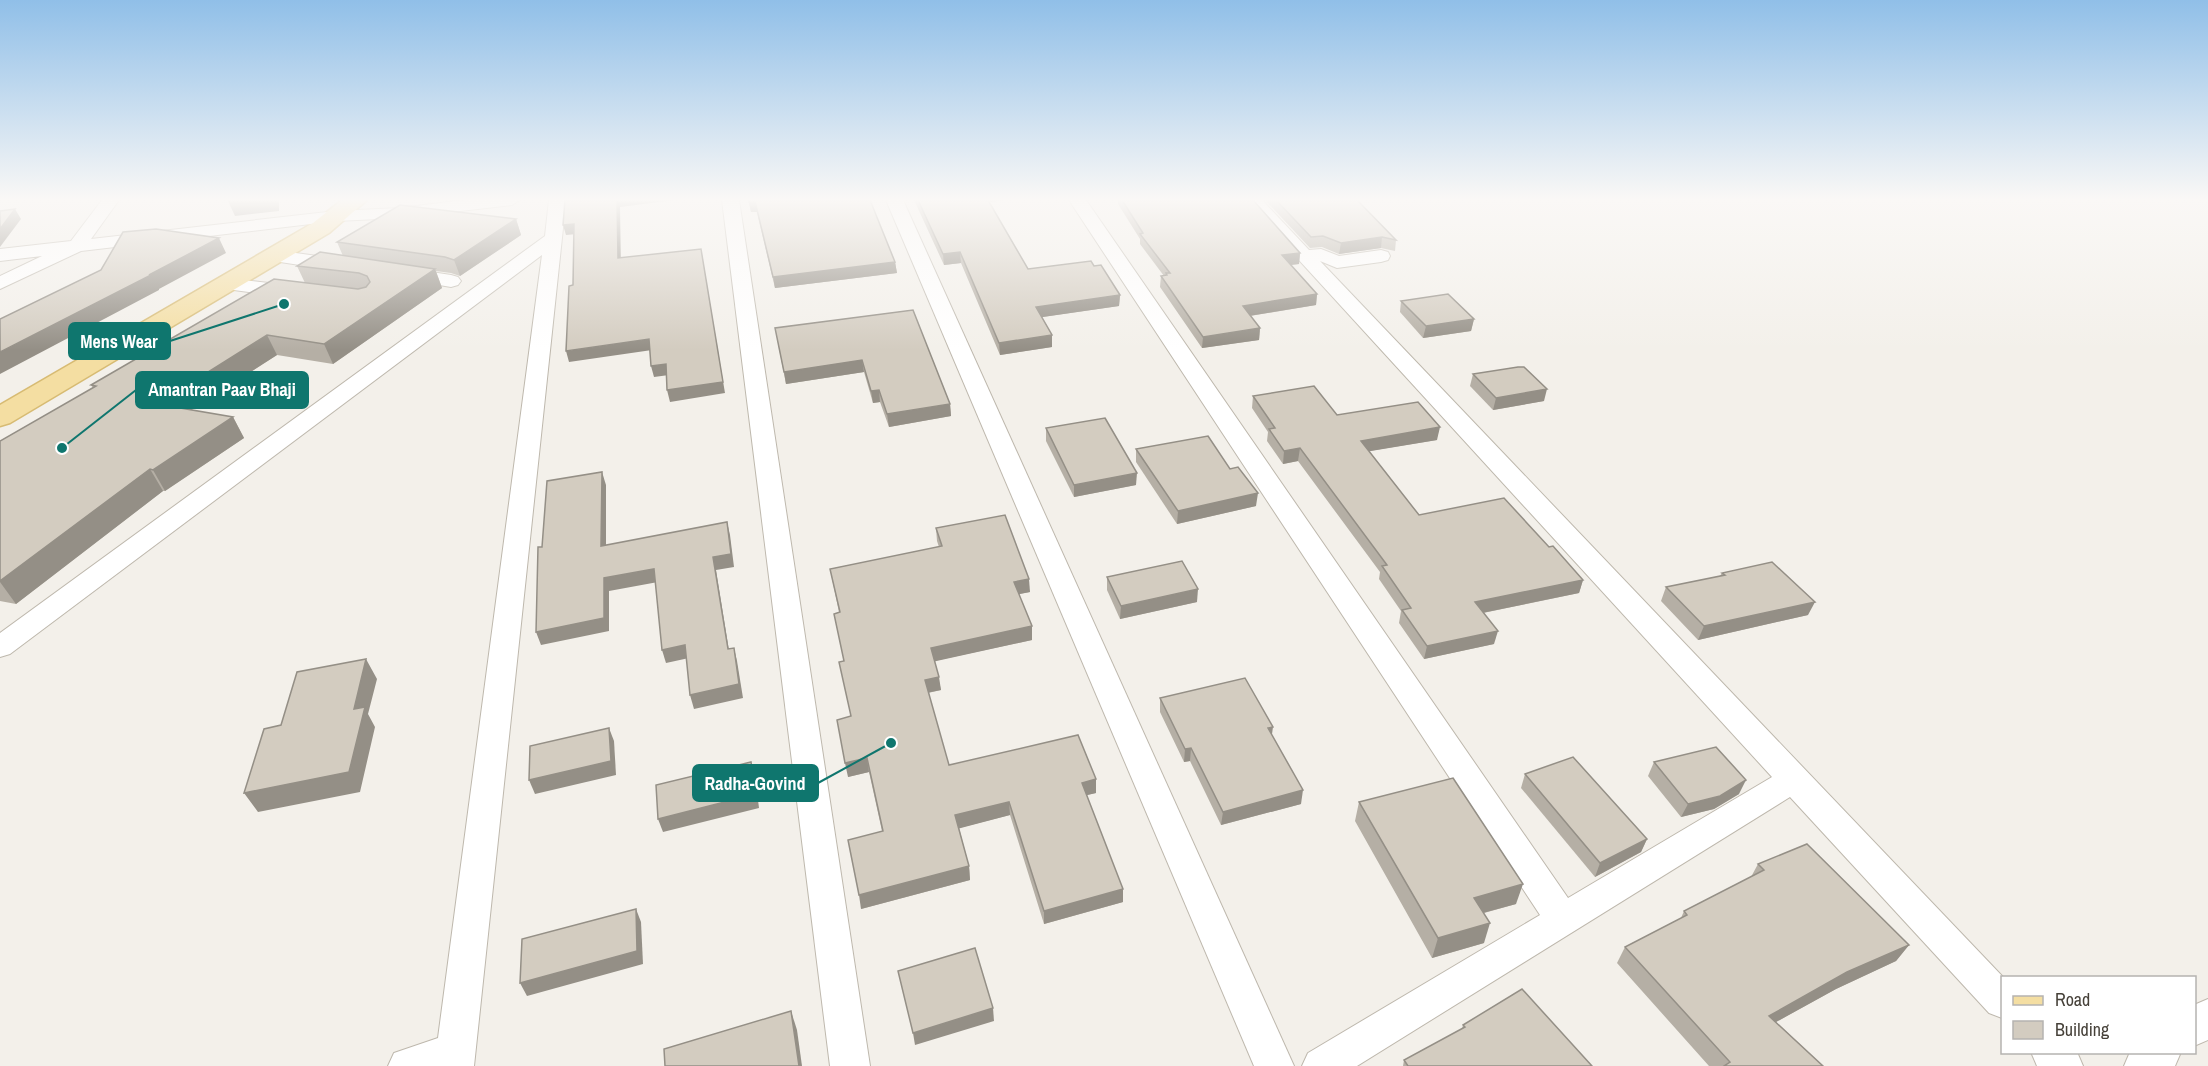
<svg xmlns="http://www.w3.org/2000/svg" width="2208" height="1066" font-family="'Archivo Narrow',sans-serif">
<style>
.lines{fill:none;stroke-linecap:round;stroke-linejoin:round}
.minor-casing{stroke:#beb8ad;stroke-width:2}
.primary-casing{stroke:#d7bb73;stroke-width:3}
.minor{fill:#fff;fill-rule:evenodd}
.primary{fill:#f4dea2;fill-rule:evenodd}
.wall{fill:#b5afa5}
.shaded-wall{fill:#948f86}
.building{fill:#d3ccc0;stroke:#948f86;stroke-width:1.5}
.leader{fill:none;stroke:#0f766e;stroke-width:2}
.callout-dot{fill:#0f766e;stroke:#fff;stroke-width:2}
.callout{fill:#0f766e;stroke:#0f766e;stroke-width:2}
.callout-label{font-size:18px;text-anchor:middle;font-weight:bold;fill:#fff}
</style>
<rect width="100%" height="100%" fill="#f3f0ea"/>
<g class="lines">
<g class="minor-casing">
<g id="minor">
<polygon points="102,200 119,200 91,239 336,211 400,208 464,200 520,200 512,205 400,218 336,221 81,251 0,289 0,276 42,256 0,261 0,249 71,241"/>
<polygon points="549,200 566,200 474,1066 388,1066 394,1053 438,1038 542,255 10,654 0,657 0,633 545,236"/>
<polygon points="722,200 739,200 870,1066 830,1066"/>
<polygon points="886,200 903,200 1294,1066 1254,1066"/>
<polygon points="1069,200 1086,200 1568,898 1772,777 1244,200 1262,200 1309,250 1321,249 1339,256 1381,250 1388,252 1390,256 1388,260 1381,262 1337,268 1320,261 2004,978 2002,978 2002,1018 1989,1013 1790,797 1357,1066 1302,1066 1308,1053 1540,915"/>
<polygon points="274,250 339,259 346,261 348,265 346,269 339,271 267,260 265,256 267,252"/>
<polygon points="405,268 451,275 458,277 461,281 458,285 451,287 398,278 396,274 398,270"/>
<polygon points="226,278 294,286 301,288 304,292 301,296 294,298 219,288 216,284 219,280"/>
<polygon points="2208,999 2208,1040 2194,1046 2194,1005"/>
<polygon points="2031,1052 2077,1052 2083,1066 2037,1066"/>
<polygon points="2130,1052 2181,1052 2175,1066 2124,1066"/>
</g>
</g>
<g class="primary-casing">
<polygon id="primary" points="342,200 367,200 329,233 10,423 0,426 0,405 313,223"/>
</g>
<use href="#minor" class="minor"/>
<use href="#primary" class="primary"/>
</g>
<g class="wall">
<polygon points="748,200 895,262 897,273 775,288 757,212 751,212"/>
<polygon points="914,200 1004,200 989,202 1028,269 1094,266 1120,295 1119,306 1042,317 1052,335 1052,347 1000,355 961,263 944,265"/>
<polygon points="1118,200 1253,200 1300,253 1299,264 1290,265 1317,294 1316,305 1250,316 1260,328 1259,340 1202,348 1160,287 1161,276 1164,276 1140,244 1140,239 1118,204"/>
<polygon points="1265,200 1357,200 1396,240 1395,251 1381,248 1339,254 1322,247 1310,248"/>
<polygon points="516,219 521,235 460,276 451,273 436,271 442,288 333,364 277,355 191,410 233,417 244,438 165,491 163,491 16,604 0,601 0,441 93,388 91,385 305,283 297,266 343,256 337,242"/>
<polygon points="1401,301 1474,319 1471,331 1423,338 1400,312"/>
<polygon points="913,310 950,404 951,416 889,427 880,402 873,403 864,372 786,384 775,328"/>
<polygon points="1473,374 1544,401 1493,410 1470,386"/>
<polygon points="1253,396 1437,440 1369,451 1419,515 1549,547 1583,580 1579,593 1483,613 1494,644 1424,659 1399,623 1401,611 1379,579 1380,572 1298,461 1283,464 1267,441 1268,432 1252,408"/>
<polygon points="1046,428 1136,485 1074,497 1046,441"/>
<polygon points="1136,449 1230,469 1256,506 1177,524 1136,462"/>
<polygon points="936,528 1030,592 1019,594 1032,640 934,661 941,690 928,693 949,765 1096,779 1096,793 1087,795 1123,902 1044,924 1010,815 959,828 969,866 970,880 861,909 882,831 869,772 848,777 851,716 844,661 834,614 839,612 830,569 939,547 937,541"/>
<polygon points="1722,573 1808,615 1698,640 1661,601 1666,587 1720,576"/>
<polygon points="1107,577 1197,602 1120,619 1107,590"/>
<polygon points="1160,698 1272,735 1301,804 1221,825 1190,761 1184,762 1160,712"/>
<polygon points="1654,762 1739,794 1714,809 1681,817 1648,776"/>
<polygon points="1525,774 1647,839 1641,852 1595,877 1521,788"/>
<polygon points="1359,802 1516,904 1484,913 1484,943 1432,958 1355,821"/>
<polygon points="1758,864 1909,945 1896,961 1836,989 1776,1022 1823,1066 1709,1066 1617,963 1625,947 1681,918 1684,911 1751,877"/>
<polygon points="1463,1025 1592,1066 1403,1066 1404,1060 1462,1029"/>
</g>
<g class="shaded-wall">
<polygon points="235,200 279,200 279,211 235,216 228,201"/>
<polygon points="617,200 675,200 620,207 621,269 618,258"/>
<polygon points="984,200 1004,200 984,203"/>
<polygon points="755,201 757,212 751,212 749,202"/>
<polygon points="15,209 21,219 0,247 0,229"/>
<polygon points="516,219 521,235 460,276 454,260"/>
<polygon points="574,224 577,234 566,235 563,225"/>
<polygon points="1382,237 1381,248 1339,254 1341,243"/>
<polygon points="219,238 226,253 159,289 159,290 0,374 0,352"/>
<polygon points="701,249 725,393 670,402 667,390"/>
<polygon points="960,252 961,263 944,265 943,254"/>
<polygon points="1300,253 1299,264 1281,266 1282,255"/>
<polygon points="895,262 897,273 775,288 773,277"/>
<polygon points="435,269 442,288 333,364 324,344"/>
<polygon points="1317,294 1316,305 1242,317 1243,306"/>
<polygon points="1120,295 1119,306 1036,318 1036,307"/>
<polygon points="1474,319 1471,331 1423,338 1426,326"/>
<polygon points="1260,328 1259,340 1202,348 1203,337"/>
<polygon points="267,335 277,355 168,425 157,404"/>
<polygon points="1052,335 1052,347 1000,355 999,343"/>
<polygon points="649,339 652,350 569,362 566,351"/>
<polygon points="862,360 864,372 786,384 784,372"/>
<polygon points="666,364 669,375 654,377 651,366"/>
<polygon points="1547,389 1544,401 1493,410 1496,398"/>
<polygon points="879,390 880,402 873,403 871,391"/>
<polygon points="950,404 951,416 889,427 887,414"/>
<polygon points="233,417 244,438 165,491 153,470"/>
<polygon points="1440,427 1437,440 1359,453 1361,441"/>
<polygon points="1300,448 1298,461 1283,464 1284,451"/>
<polygon points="150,469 163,491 16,604 0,582 0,581"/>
<polygon points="602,472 606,485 606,559 601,546"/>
<polygon points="1137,473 1136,485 1074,497 1074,485"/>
<polygon points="1258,493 1256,506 1177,524 1178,511"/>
<polygon points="727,522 730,535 734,567 716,570 731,663 728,649 713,557"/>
<polygon points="654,569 658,582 609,591 609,631 541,645 536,632 604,578"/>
<polygon points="1029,579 1030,592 1015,595 1014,582"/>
<polygon points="1583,580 1579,593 1472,615 1475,602"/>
<polygon points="1198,589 1197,602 1120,619 1121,606"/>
<polygon points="1815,602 1808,615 1698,640 1704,626"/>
<polygon points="1032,626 1032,640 932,662 931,648"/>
<polygon points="1498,631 1494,644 1424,659 1427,646"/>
<polygon points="685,645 689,658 666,663 662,650"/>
<polygon points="734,648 737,661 743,698 694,709 690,695"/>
<polygon points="366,659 377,679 368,714 375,727 360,792 258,812 244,793 354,709"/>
<polygon points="939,677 941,690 926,693 925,680"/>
<polygon points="1273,727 1271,741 1268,728"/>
<polygon points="609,728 614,741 616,775 535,794 529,780"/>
<polygon points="1191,748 1190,761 1184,762 1185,749"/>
<polygon points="867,758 869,772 848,777 845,763"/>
<polygon points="751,762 755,775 759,808 663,832 658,819"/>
<polygon points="1096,779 1096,793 1083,796 1082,783"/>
<polygon points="1746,780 1739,794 1714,809 1681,817 1688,804"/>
<polygon points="1303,790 1301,804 1221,825 1223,812"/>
<polygon points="1009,802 1010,815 957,829 955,815"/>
<polygon points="1647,839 1641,852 1595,877 1600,863"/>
<polygon points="969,866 970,880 861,909 859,895"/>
<polygon points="1523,884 1516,904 1468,917 1474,898"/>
<polygon points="1123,889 1123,902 1044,924 1044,911"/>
<polygon points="636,909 641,922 643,964 527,996 520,983"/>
<polygon points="1490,923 1484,943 1432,958 1438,938"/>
<polygon points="1909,945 1896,961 1836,989 1758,1032 1769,1016 1847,972"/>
<polygon points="993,1008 994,1021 915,1045 913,1033"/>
<polygon points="791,1011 797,1030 802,1066 799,1066"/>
</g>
<g class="building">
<polygon points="565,200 617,200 618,258 701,249 723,382 667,390 666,364 651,366 649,339 566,351 569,286 573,285 574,224 563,225"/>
<polygon points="748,200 870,200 895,262 773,277 755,201 749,202"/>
<polygon points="918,200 988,200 1028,269 1091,261 1094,266 1101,265 1120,295 1036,307 1052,335 999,343 960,252 943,254"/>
<polygon points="1122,200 1253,200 1300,253 1282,255 1317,294 1243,306 1260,328 1203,337 1161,276 1167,275 1166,273 1170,273 1140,234 1143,233"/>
<polygon points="1276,200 1357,200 1396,240 1382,237 1341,243 1323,236 1311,237"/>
<polygon points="400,205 516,219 454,260 445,257 337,242"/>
<polygon points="15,209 0,229 0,211"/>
<polygon points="156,229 219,238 149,275 151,275 0,352 0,319 101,270 123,232"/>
<polygon points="320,252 435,269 324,344 267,335 157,404 233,417 153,470 150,469 0,581 0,441 96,386 91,385 274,279 358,289 366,287 370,282 367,276 359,273 297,266"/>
<polygon points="1448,294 1474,319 1426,326 1401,301"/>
<polygon points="913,310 950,404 887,414 879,390 871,391 862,360 784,372 775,328"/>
<polygon points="1518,367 1524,367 1547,389 1496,398 1473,374"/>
<polygon points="1314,386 1337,415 1418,402 1440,427 1361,441 1419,515 1504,498 1549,547 1553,546 1583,580 1475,602 1498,631 1427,646 1402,610 1411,608 1382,566 1387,565 1300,448 1284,451 1269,429 1275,428 1253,396"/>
<polygon points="1105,418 1137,473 1074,485 1046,428"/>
<polygon points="1208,436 1230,469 1238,467 1258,493 1178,511 1136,449"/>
<polygon points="602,472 601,546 727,522 731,554 713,557 728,649 734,648 739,684 690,695 685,645 662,650 654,569 604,578 604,618 536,632 538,547 542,547 547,481"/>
<polygon points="1005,515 1029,579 1014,582 1032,626 931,648 939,677 925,680 949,765 1078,735 1096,779 1082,783 1123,889 1044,911 1009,802 955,815 969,866 859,895 848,840 883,831 867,758 845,763 837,720 851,716 839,662 844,661 834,614 840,612 830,569 942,546 936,528"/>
<polygon points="1182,561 1198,589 1121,606 1107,577"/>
<polygon points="1772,562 1815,602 1704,626 1666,587 1725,575 1722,573"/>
<polygon points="366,659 354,709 365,707 349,772 244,793 264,729 281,725 297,672"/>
<polygon points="1245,678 1273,727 1268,728 1303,790 1223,812 1191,748 1185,749 1160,698"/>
<polygon points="609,728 611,761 529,780 530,746"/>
<polygon points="1716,747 1746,780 1720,796 1688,804 1654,762"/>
<polygon points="1573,757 1647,839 1600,863 1525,774"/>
<polygon points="751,762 756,794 658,819 656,785"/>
<polygon points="1453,778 1523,884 1474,898 1490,923 1438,938 1359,802"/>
<polygon points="1807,844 1909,945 1847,972 1769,1016 1823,1066 1724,1066 1730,1062 1625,947 1687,915 1684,911 1764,870 1758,864"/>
<polygon points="636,909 637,951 520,983 522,939"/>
<polygon points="975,948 993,1008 913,1033 898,971"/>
<polygon points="1522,989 1592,1066 1408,1066 1404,1060 1465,1027 1463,1025"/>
<polygon points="791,1011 799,1066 665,1066 664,1049"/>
</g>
<linearGradient id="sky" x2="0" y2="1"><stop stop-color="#90bfe8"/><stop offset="0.57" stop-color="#faf8f6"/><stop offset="1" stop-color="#faf8f6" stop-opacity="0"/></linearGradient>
<rect width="2208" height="350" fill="url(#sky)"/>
<path class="leader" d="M284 304L170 341M62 448L136 390M891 743L818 783"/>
<g class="callout-dot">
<circle cx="284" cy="304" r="6"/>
<circle cx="62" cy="448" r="6"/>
<circle cx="891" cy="743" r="6"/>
</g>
<g class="callout">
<rect x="69" y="323" width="101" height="36" rx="6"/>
<rect x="136" y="372" width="172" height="36" rx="6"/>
<rect x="693" y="765" width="125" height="36" rx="6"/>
</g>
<g class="callout-label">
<text x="119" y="348">Mens Wear</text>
<text x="222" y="396">Amantran Paav Bhaji</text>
<text x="755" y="790">Radha-Govind</text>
</g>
<rect x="2001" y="976" width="195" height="78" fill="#ffffff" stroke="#b5b3b0" stroke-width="1.5"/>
<rect x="2013" y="996" width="30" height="9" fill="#f4dea2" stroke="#b5b3b0" stroke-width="1.5"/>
<text x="2055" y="1006" font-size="18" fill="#464139">Road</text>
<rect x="2013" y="1021" width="30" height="18" fill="#d3ccc0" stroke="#b5b3b0" stroke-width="1.5"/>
<text x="2055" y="1036" font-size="18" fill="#464139">Building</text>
</svg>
